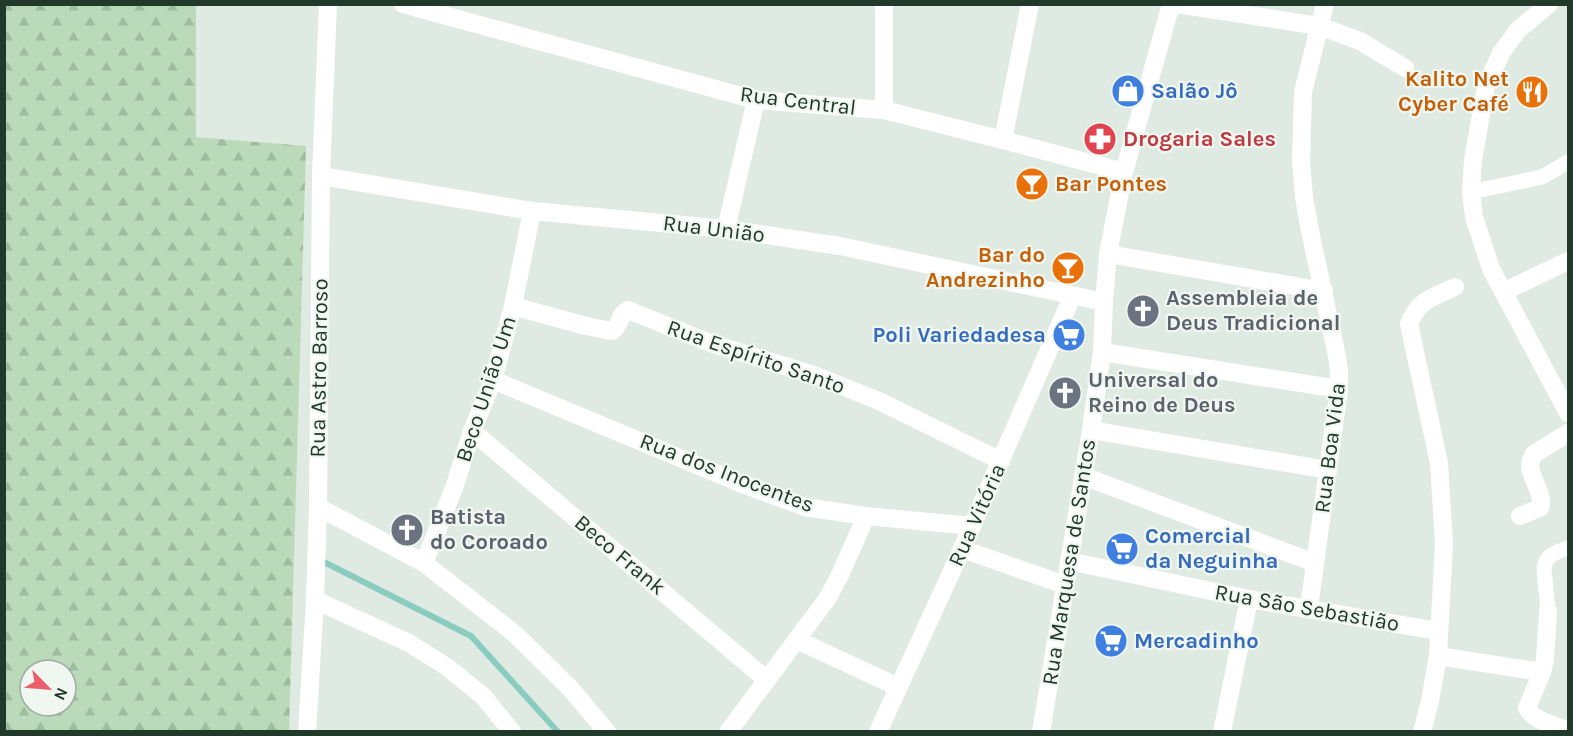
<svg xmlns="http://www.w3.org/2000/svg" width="1573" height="736" font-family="Karla,sans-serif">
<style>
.forest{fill:url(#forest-firs);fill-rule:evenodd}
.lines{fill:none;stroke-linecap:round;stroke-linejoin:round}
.stream{stroke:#8accc0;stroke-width:6}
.pedestrian{stroke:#fff;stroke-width:15}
.minor{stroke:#fff;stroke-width:18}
.tertiary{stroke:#fff;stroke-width:18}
.labels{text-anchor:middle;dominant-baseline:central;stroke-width:4.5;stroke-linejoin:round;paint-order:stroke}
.food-label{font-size:22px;font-weight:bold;fill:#c56008;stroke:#f0f7f1;text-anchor:end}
.shop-label{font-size:22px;font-weight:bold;fill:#366cbe;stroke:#f0f7f1;text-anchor:start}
.street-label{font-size:22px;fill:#21392b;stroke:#f0f7f1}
.health-label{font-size:22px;font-weight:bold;fill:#be3a42;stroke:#f0f7f1;text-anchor:start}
.worship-label{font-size:22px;font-weight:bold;fill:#5b616d;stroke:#f0f7f1;text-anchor:start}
</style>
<defs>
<pattern id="forest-firs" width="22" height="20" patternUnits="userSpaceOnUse" patternTransform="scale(1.5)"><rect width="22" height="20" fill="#bbdab9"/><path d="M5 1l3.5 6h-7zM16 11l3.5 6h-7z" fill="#a0bc9f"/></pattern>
</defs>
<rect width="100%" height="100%" fill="#dfeae2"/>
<path class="forest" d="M4,5H196V137L306,146L289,731H5ZM30,670H66V706H30Z"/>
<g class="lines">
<polyline class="stream" points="320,560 471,636 558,732"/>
<g class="pedestrian">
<polyline points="1471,192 1542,177 1568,162"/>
<path d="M1548,611L1544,568C1546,554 1556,553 1568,548"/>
</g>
<g class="minor">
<polyline points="403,4 756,100 884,110 1003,140 1124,172"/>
<polyline points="1177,4 1319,26 1360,41 1405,68"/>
<polyline points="1549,4 1518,30 1501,53 1486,87 1473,160 1471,192 1474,217 1491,269 1568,413"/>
<polyline points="884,110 884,4"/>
<polyline points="1003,140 1030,4"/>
<polyline points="321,176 532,211 726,229 840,246 1104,302"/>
<polyline points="726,229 756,100"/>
<polyline points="1108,254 1324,291"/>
<polyline points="1503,292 1568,261"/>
<path d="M513,306L586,326L612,331C621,325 619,314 628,310L710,343L814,375L879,401L1001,461"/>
<polyline points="1102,352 1339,389"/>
<polyline points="493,380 740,483 805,507 866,516 972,526"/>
<polyline points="1091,430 1328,470"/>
<polyline points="472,431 767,680"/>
<polyline points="1083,476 1315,563"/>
<path d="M1520,516L1540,508C1546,489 1521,472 1534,454L1568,433"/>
<polyline points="962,549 1065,585"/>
<polyline points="1069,561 1249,599 1439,631"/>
<polyline points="424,563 454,488 472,431 493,380 513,306 532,211"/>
<polyline points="1309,608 1339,389 1339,371 1337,356 1310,231 1304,197 1301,162 1303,92 1325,4"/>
<path d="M1548,611L1545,660L1542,672L1527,708C1533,721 1555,725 1568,731"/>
<polyline points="797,640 898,687"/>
<polyline points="1438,656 1542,672"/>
<polyline points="728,732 827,599 839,577 866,516"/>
<polyline points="878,732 962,549 1072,297"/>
<polyline points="1041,732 1091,430 1102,352 1104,302 1108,254 1124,172 1171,4"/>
<polyline points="1222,732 1249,599"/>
<path d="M1422,732L1430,701L1438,656L1444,544L1439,463L1409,324C1419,299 1432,298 1455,287"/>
</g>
<g class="tertiary">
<polyline points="318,507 424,563 515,634 570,688 607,732"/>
<polyline points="315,600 409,643 447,667 483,696 512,732"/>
<polyline points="307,732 315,600 318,507 321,176 328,4"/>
</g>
</g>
<defs>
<g id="shop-disc" transform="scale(1.725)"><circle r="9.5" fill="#3f7fe0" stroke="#f0f7f1"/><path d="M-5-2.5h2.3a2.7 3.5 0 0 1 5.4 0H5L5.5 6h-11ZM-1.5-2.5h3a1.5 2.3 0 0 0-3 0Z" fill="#fff"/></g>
<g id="restaurant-disc" transform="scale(1.725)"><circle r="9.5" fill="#e8710a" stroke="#f0f7f1"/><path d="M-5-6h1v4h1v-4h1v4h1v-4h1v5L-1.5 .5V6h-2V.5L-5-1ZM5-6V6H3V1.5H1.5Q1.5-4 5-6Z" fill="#fff"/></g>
<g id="pharmacy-disc" transform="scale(1.725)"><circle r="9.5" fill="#e0444e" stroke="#f0f7f1"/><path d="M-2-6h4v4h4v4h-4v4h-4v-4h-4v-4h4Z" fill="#fff"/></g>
<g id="bar-disc" transform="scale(1.725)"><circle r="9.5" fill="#e8710a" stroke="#f0f7f1"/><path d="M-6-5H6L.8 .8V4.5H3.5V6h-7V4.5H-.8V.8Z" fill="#fff"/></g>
<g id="church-disc" transform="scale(1.725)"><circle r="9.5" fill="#6b7280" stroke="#f0f7f1"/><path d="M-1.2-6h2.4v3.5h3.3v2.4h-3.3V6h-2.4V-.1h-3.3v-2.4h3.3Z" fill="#fff"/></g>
<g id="supermarket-disc" transform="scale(1.725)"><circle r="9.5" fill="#3f7fe0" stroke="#f0f7f1"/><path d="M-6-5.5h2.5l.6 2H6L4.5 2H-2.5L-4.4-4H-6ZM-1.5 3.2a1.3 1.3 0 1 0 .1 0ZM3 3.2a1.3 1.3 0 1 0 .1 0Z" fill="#fff"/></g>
</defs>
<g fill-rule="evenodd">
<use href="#shop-disc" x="1128" y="91"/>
<use href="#restaurant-disc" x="1532" y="92"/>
<use href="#pharmacy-disc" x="1100" y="139"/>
<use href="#bar-disc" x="1032" y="184"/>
<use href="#bar-disc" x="1068" y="268"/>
<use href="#church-disc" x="1143" y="311"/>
<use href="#supermarket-disc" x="1069" y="335"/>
<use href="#church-disc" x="1065" y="393"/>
<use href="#church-disc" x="407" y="530"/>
<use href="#supermarket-disc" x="1122" y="549"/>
<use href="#supermarket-disc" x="1111" y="641"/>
</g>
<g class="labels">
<g class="food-label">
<text x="1509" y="79">Kalito Net<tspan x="1509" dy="25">Cyber Café</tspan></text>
<text x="1055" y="184" text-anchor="start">Bar Pontes</text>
<text x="1045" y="255">Bar do<tspan x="1045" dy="25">Andrezinho</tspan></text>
</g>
<g class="shop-label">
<text x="1151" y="91">Salão Jô</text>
<text x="1046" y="335" text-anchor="end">Poli Variedadesa</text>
<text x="1145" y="536">Comercial<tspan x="1145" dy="25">da Neguinha</tspan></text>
<text x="1134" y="641">Mercadinho</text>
</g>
<g class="street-label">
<text transform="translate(798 101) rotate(7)">Rua Central</text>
<text transform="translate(714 229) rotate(7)">Rua União</text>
<text transform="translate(756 357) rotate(19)">Rua Espírito Santo</text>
<text transform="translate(319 368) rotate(-89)">Rua Astro Barroso</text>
<text transform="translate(486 389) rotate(-72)">Beco União Um</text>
<text transform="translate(1330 448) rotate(-83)">Rua Boa Vida</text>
<text transform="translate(727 473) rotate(21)">Rua dos Inocentes</text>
<text transform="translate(977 515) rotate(-66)">Rua Vitória</text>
<text transform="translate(620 555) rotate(40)">Beco Frank</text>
<text transform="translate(1069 562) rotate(-81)">Rua Marquesa de Santos</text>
<text transform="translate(1307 608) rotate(10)">Rua São Sebastião</text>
</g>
<g class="health-label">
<text x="1123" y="139">Drogaria Sales</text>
</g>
<g class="worship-label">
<text x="1166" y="298">Assembleia de<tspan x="1166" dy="25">Deus Tradicional</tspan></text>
<text x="1088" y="380">Universal do<tspan x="1088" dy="25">Reino de Deus</tspan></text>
<text x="430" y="517">Batista<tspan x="430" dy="25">do Coroado</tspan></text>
</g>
</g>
<rect width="1573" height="736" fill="none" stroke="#21392b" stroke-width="12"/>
<g transform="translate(48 688) rotate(115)"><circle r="28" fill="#f0f7f1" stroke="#9daba2" stroke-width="1.5"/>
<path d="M0-4.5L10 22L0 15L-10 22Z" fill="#ea5d6a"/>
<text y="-9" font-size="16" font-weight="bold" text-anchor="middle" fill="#21392b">N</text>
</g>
</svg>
